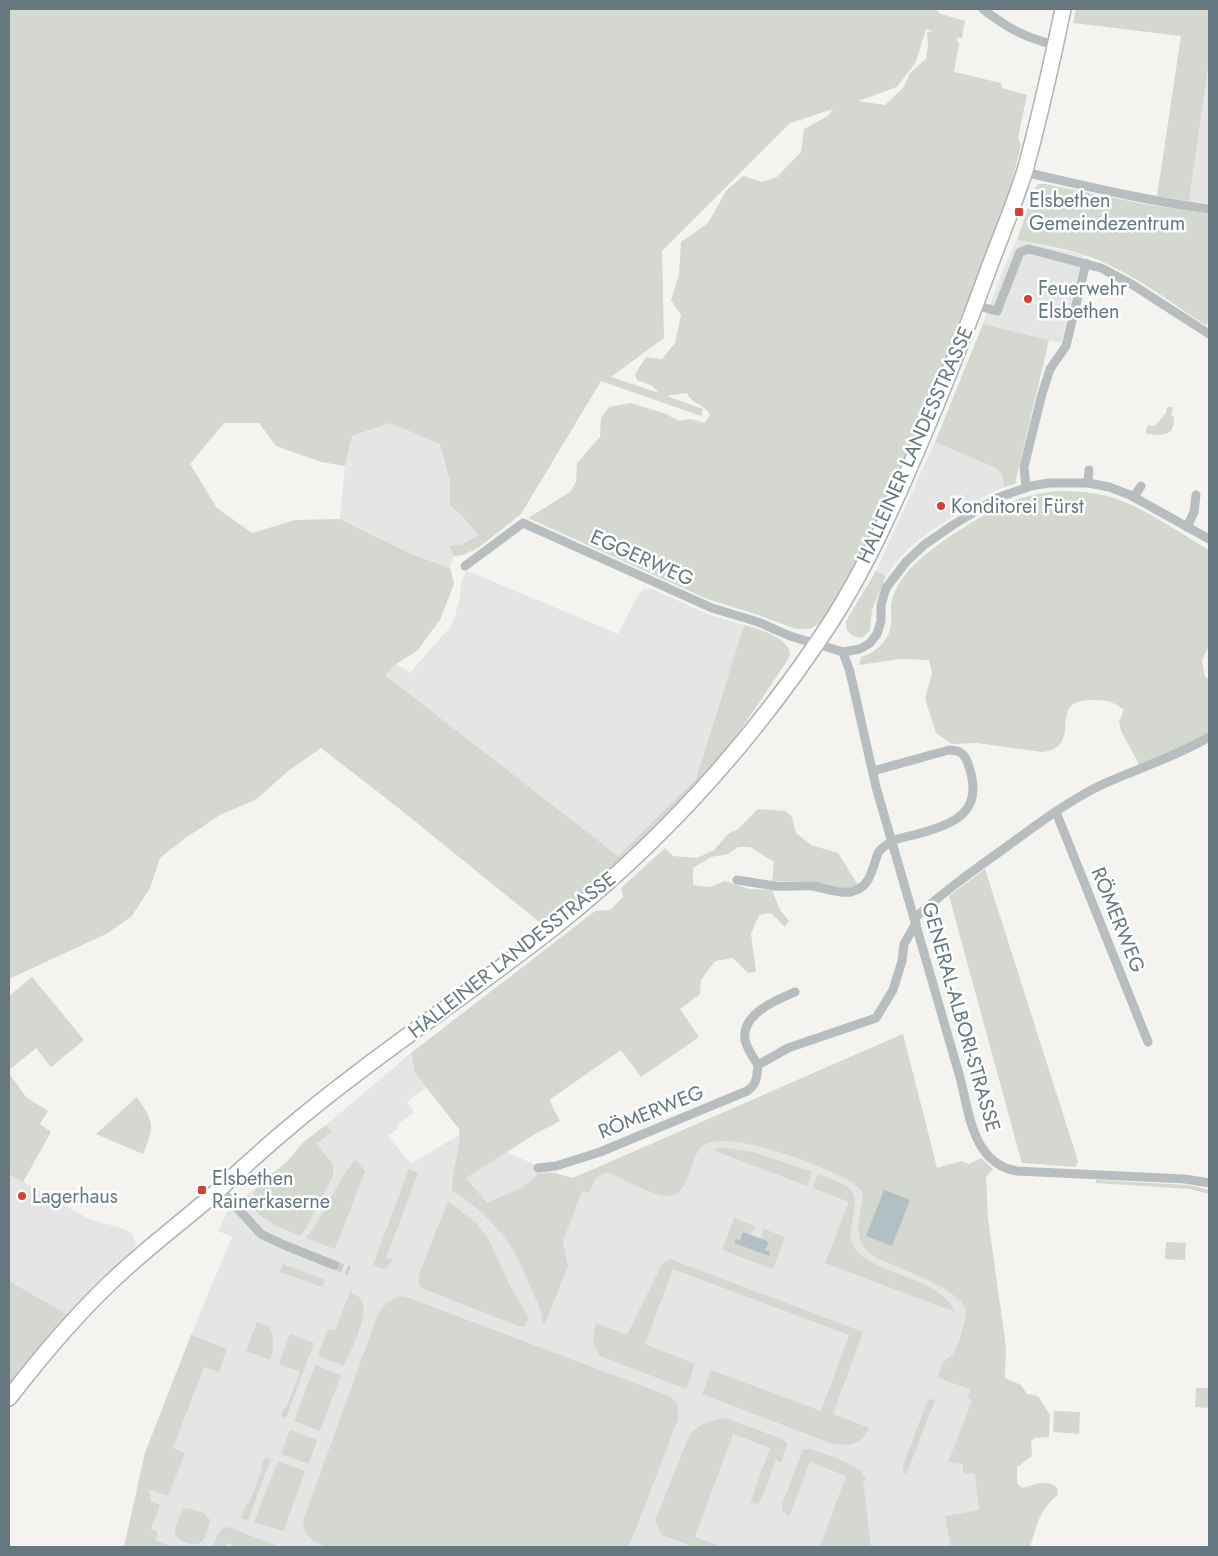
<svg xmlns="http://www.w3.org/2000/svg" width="1218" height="1556" font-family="Jost,sans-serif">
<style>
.built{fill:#e4e5e4}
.green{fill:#d4d8d0;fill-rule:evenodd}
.water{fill:#b2c0c3}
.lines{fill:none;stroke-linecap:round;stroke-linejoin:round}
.minor-tunnel{stroke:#c9cece;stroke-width:9;stroke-dasharray:9 4.5;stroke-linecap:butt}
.major-casing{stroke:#acb2b5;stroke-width:18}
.minor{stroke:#b8bec0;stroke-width:9}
.major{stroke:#fff;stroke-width:15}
.poi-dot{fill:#d6402e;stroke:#fff;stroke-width:2}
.labels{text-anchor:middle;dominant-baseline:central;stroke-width:5;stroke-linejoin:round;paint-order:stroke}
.poi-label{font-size:20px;fill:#65777f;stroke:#fff;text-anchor:start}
.street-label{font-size:20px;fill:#65777f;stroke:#fff}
</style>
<rect width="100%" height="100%" fill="#f4f3f0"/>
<g class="built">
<polygon points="1209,61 1209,203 1189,201"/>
<polygon points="1017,240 1083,255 1061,343 983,324 1001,275"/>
<polygon points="390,423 440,444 450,482 450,505 464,518 478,535 462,545 449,547 454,556 450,568 411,554 340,519 345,466 352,436"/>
<polygon points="935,442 1001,471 1004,487 983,497 929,532 907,550 891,568 886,576 876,571"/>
<polygon points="466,570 618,634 638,595 644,589 652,589 710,615 744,625 696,779 618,856 385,675 396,664 410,673 452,625 460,599 461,582"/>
<polygon points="903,1034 938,1172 971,1288 990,1547 124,1547 145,1453 191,1335 232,1237 218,1231 230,1206 256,1188 292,1157 300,1147 411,1053 415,1073 426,1087 407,1102 414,1112 396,1126 398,1128 388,1136 411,1164 462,1133 554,1173 573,1178"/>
<polygon points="9,1174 87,1218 124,1229 132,1234 136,1242 134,1248 68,1315 9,1281"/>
</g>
<g class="green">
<path d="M9,9H935L941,14L965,21L962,38L956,37L959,44L954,72L1001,83L1002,88L1027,95L1018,138L1021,145L1009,194L946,366L868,544L832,606L820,623L810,629H796L755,614L707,599L528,518L570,492L576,482L577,463L600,437L601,418L609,407L630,403L664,413L679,421L691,419L705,423L710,415C705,405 692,404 687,393L667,396L703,409L701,416L601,381L521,514L478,548L463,555L454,556L449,546L462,545L478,535L464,518L450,505V482L440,444L390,423L352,436L345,466L321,462L276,446L259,423H224L190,464L217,508L252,533L295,520L340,519L411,554L450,568L454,584L440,620L417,651L396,664L385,675L618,856L696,779L744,625C757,628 789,638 790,653C790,657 787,660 785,664C759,702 734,743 703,778C654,832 600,879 543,925L391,802L321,748L288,771L257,799L220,815L184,839L160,858L150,888L132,916L106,934L9,979ZM926,29L933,31L927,32L928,46L926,59L910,73L903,88L885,105L858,101L897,87L916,62ZM833,109L828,116L804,129L801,152L777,177L762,182L743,176L726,191L708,223L681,242L679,275L671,300L681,315L675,343L662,359L646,357L635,374L637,380L651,385L659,393L611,377L664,338L662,251L790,123Z"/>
<polygon points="1076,9 1209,9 1209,61 1189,201 1157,196 1181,36 1073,23"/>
<path d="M1038,184H1045L1144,204L1209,214V323L1206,325L1202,323C1163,297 1123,266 1078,253C1058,247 1037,244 1017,240L1035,188Z"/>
<polygon points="983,324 1049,340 1015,484 1004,487 1002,474 997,469 935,442"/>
<path d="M1167,407H1173L1171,416H1174C1174,420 1174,426 1172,429C1168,437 1152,435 1145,433L1148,425L1155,426L1166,413Z"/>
<path d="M1057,491C1076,491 1096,492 1114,498C1146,509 1180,533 1209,550V646L1202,660L1205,677L1209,679V732L1183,748L1140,766L1121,731L1119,722L1124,710C1110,700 1109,701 1092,700C1044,699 1086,748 1042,752L977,743L952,744L936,733L925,699L932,673L929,660L901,659L859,665L861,657C874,653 887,643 890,629C892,622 891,614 891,606C892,596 897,586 903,578C919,552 987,511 1016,500C1029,495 1043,493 1057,491Z"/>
<polygon points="876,571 886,576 872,610 870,631 862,638 853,636 847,630 846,621"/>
<path d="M758,809L785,811L792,817L796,833L811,845L838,853L858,885L847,889L807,881H772L774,862L750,847H738L728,854L711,857L693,868V885L710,887L725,881L749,889L772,890L780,910L789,921L785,927L771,913L759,915L751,934L756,972L748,973L733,958L715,961L701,980L700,994L680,1009L699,1037L641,1077L621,1050L549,1100L560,1121L535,1134L466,1178L487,1203L524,1187L538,1174L554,1173L573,1178L903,1034L937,1168L961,1161L969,1164L981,1158L993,1169L986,1177L988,1219L1006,1347L1005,1378L1021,1385L1027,1394L1038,1396L1050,1415L1049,1437L1035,1438L1031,1441L1032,1456L1017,1467V1483L1022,1488C1035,1485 1046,1478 1057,1488L1058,1495C1040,1508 1036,1527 1030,1547H951L945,1516L979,1510L975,1473L963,1474V1464L948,1462L972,1401L967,1398L970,1389L938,1378C939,1373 941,1367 943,1363C946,1359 952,1357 954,1352C959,1343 968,1317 965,1308C957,1288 899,1268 879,1259C855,1246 857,1231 861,1207C862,1203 864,1197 862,1192C859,1187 853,1183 848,1180C825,1166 722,1126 701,1147C691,1158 689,1190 674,1195C659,1200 625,1180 610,1173C596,1172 594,1182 589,1193L582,1191L563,1241L568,1266L545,1324H542C543,1309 536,1302 531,1288C527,1280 524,1271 520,1263C506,1233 480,1208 452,1190C451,1168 462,1150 459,1129L415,1073L411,1053L595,911L610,910L623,897L621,888L665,848L673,856L697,858L714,850L729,833L737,830Z"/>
<polygon points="985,869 1078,1161 1076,1167 1022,1163 1021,1160 949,896"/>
<polygon points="32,977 84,1040 51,1067 36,1048 9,1070 9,996"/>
<polygon points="9,1073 26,1097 48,1111 40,1124 51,1132 23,1182 9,1174"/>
<path d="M137,1097C154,1123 155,1125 143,1154L96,1134Z"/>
<path d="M326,1125L332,1132L316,1144L333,1164V1176L306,1228L300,1236C284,1229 235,1212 258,1187C265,1178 275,1172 284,1164C290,1159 294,1153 299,1147C306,1139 317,1132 326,1125Z"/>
<polygon points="720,1147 753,1152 812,1172 807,1186 713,1150"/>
<path d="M355,1160L365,1171L335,1249L306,1238C326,1214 335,1183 355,1160Z"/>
<polygon points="409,1169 418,1173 386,1258 392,1260 387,1268 383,1269 373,1265"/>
<path d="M818,1174C827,1178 838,1181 846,1186C867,1201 842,1228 854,1247C874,1277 939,1275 955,1312L825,1263L849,1202L813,1188Z"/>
<polygon points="1096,1180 1189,1185 1209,1190 1209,1194 1190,1189 1096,1183"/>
<polygon points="448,1201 477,1224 488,1238 510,1286 528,1317 525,1326 521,1327 424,1289 419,1285 419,1274"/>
<polygon points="734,1218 755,1226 751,1235 743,1232 740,1241 735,1243 769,1256 765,1250 768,1242 760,1239 764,1229 785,1237 773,1269 722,1250"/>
<polygon points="1166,1242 1186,1243 1185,1260 1165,1259"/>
<path d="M670,1259L863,1332L833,1414L870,1428C860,1445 852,1446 833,1444L702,1394L711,1370L821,1411L849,1335L673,1269L645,1344L695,1364L686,1389L600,1356L593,1342L596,1323L627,1335L662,1264Z"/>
<polygon points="283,1264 325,1280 322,1287 280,1272"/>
<polygon points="9,1281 68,1315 9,1386"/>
<path d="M350,1292C355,1295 360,1296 362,1302C369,1316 350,1352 344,1366L318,1356L328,1329L335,1331Z"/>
<path d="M402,1296L409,1298L669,1396L677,1403L678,1419L629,1547H327C312,1542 305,1537 303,1521L378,1314C385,1304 390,1299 402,1296Z"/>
<path d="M257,1322L268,1326C275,1335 274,1349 270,1360L246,1351Z"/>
<polygon points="290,1334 314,1343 286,1418 281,1416 284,1408 286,1408 300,1372 279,1364"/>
<polygon points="191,1335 227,1349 219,1372 204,1367 173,1448 185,1453 168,1496 149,1489 151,1502 160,1505 151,1529 158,1532 155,1540 174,1547 124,1547 145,1453"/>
<polygon points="315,1365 341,1375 320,1431 294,1421"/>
<polygon points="1196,1388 1209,1388 1209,1408 1195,1407"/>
<polygon points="930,1399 935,1400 906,1475 903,1471 903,1465 927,1402"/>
<polygon points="1054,1411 1080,1412 1079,1434 1053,1432"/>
<path d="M725,1418L783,1439L787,1444L781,1462L776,1460L761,1500L758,1504L750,1503L770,1448L733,1434L695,1537L722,1547H694L662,1535L655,1521L689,1436C700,1423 709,1421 725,1418Z"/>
<polygon points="290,1430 317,1440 309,1464 281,1454"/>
<path d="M803,1449H810C824,1454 861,1464 866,1479L863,1481L871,1547H820L846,1476L810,1462L789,1517L783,1512L782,1505Z"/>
<polygon points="265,1457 271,1459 248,1520 241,1518 247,1503 249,1503 263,1467 261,1466"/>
<polygon points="278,1461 305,1471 284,1530 282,1531 254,1522"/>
<path d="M186,1508L204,1513L210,1520C209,1526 206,1538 201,1542C195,1548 176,1541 175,1533C174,1526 180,1516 183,1510Z"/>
<polygon points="228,1527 275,1545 278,1547 239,1547 227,1543 225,1547 213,1547 218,1533 223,1528"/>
</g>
<g class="water">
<polygon points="884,1190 910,1200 892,1246 866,1236"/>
<polygon points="743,1232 769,1242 765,1250 770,1252 769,1256 734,1243 736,1239 740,1240"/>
</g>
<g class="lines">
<polyline class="minor-tunnel" points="334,1265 349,1271"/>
<g class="major-casing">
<path id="major" d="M9,1398C40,1358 73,1318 110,1283C140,1254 174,1228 206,1201C231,1179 255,1156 280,1135C366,1061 464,998 553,928C662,842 755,738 831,622C868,564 896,500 923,436C947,381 968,325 989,268C1001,235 1016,201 1026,167C1040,115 1052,62 1063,9"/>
</g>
<g class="minor">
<path d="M983,9C1007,28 1026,38 1055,45"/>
<path d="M1024,172C1086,186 1147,201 1209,209"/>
<polyline points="975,305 997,311 1020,252 1029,249 1101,268 1133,285 1209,334"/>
<polyline points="1088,483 1089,470"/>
<polyline points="1026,487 1024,467 1042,394 1050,369 1066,346 1086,263"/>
<polyline points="1134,497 1141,486"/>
<polyline points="1187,527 1194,512 1196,495"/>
<polyline points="465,566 523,523 712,608 758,622 790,636 843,652 860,649 870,643 877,634 881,621 881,605 886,588 906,562 924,545 953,525 997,498 1031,486 1049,483 1088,483 1109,487 1130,495 1209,539"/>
<path d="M843,652L850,672L876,787L961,1081C969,1115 974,1164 1017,1171L1185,1179L1209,1183"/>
<polyline points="1056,812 1148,1042"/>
<path d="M737,880C750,882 763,884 775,886C788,887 801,885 813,886C823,888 842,894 851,892C871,887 872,869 878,853C880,849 885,846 889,843C895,838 906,837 914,835C954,824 986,813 968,764C965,754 960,750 949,750L873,771"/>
<path d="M915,918C943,892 974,870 1005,848C1036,825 1067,802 1101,785C1137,769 1175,757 1209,737"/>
<path d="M758,1065C753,1057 747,1049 745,1040C741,1014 776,1000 795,992"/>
<path d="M538,1168L556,1166L600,1152L747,1091C757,1084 757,1077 758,1065L788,1048L876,1018L893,990L902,961L904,944L916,923"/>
<polyline points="220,1189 261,1234 284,1245 334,1265"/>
</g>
<use href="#major" class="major"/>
</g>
<g class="poi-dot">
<rect x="1014" y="207" width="10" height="10" rx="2.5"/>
<circle cx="1028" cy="299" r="5"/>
<circle cx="941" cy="506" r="5"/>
<rect x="197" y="1185" width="10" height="10" rx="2.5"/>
<circle cx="22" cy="1196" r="5"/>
</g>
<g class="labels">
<g class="poi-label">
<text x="1029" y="200">Elsbethen<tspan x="1029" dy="23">Gemeindezentrum</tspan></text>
<text x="1038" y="288">Feuerwehr<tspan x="1038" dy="23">Elsbethen</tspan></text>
<text x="951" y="506">Konditorei Fürst</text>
<text x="212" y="1178">Elsbethen<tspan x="212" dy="23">Rainerkaserne</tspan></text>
<text x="32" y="1196">Lagerhaus</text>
</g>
<g class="street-label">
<text transform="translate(915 445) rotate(-66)">HALLEINER LANDESSTRASSE</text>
<text transform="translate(642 558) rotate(24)">EGGERWEG</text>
<text transform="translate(1118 920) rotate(68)">RÖMERWEG</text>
<text transform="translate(512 955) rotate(-38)">HALLEINER LANDESSTRASSE</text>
<text transform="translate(961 1017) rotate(74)">GENERAL-ALBORI-STRASSE</text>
<text transform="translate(651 1112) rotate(-22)">RÖMERWEG</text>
</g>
</g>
<rect width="1218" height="1556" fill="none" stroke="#65777f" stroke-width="20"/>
</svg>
